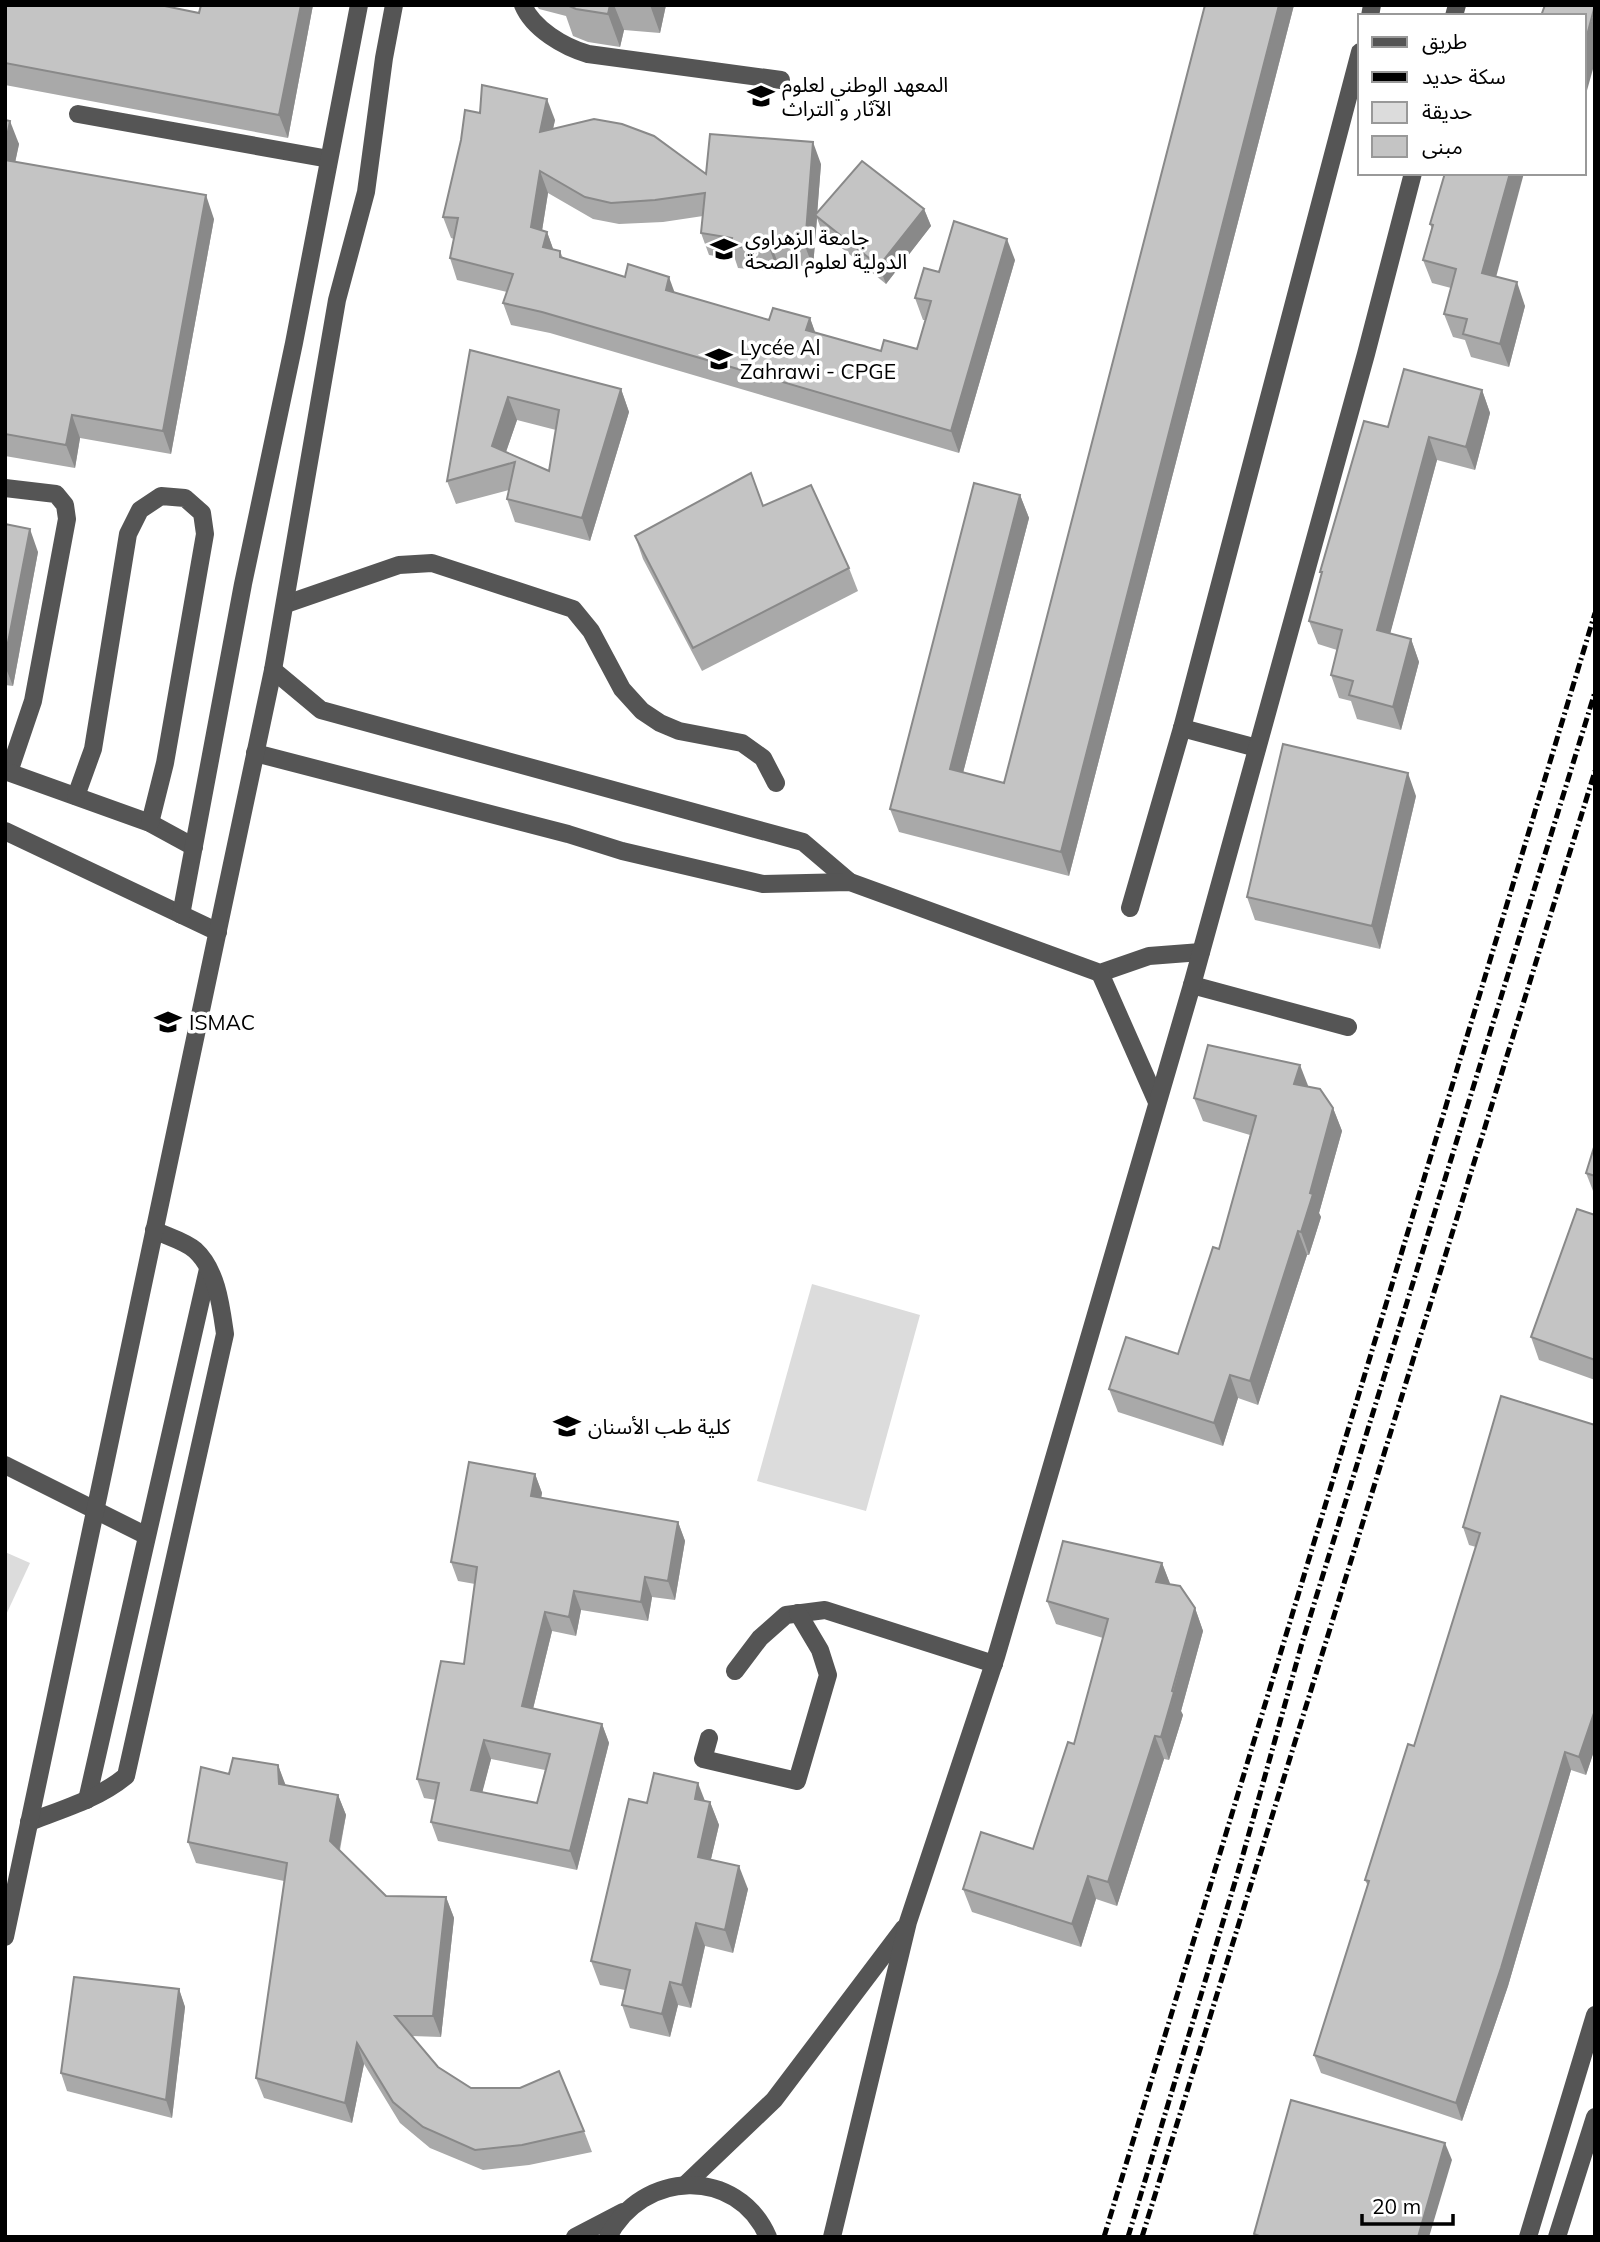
<svg xmlns="http://www.w3.org/2000/svg" width="1600" height="2242" font-family="Mulish,'Noto Sans Arabic',sans-serif">
<style>
.green{fill:#dcdcdc}
.lines{fill:none;stroke-linecap:round;stroke-linejoin:round}
.minor{stroke:#555;stroke-width:18}
.rail{stroke:#000;stroke-width:5;stroke-dasharray:10 3.5 2 3.5;stroke-linecap:butt}
.wall{fill:#a9a9a9;fill-rule:evenodd}
.shaded-wall{fill:#898989}
.building{fill:#c4c4c4;stroke:#898989;stroke-width:2;fill-rule:evenodd}
.labels{text-anchor:middle;dominant-baseline:central;stroke-width:7;stroke-linejoin:round;paint-order:stroke}
.poi-label{font-size:21px;fill:#000;stroke:#fff;text-anchor:start}
</style>
<rect width="100%" height="100%" fill="#fff"/>
<g class="green">
<polygon points="812,1284 920,1315 866,1511 757,1481"/>
<polygon points="5,1552 30,1563 5,1617"/>
</g>
<g class="lines">
<g class="minor">
<path d="M523,5C533,29 564,47 588,54L781,80"/>
<polyline points="1370,16 1372,5"/>
<polyline points="1454,16 1457,5"/>
<polyline points="78,114 329,159"/>
<polyline points="5,488 56,494 65,505 67,519 33,701 9,772"/>
<polyline points="286,604 399,565 432,563 573,609 591,631 622,689 642,711 660,723 679,731 742,743 763,758 776,783"/>
<polyline points="273,670 321,710 803,842 850,882"/>
<polyline points="1182,728 1257,748"/>
<polyline points="255,753 568,834 622,851 763,884 850,882 1100,973 1149,956 1201,952"/>
<polyline points="5,771 150,823 194,847"/>
<polyline points="76,796 93,749 128,534 140,510 161,496 185,498 202,513 205,534 165,763 150,823"/>
<polyline points="5,831 218,932"/>
<polyline points="1130,908 1182,728 1360,52"/>
<polyline points="181,915 243,584 294,343 359,5"/>
<polyline points="1100,973 1157,1102"/>
<polyline points="1192,985 1348,1027"/>
<polyline points="5,1465 145,1535"/>
<polyline points="735,1671 760,1638 786,1615 825,1610 994,1664"/>
<polyline points="709,1738 703,1759 797,1781 828,1675 820,1650 798,1613"/>
<polyline points="87,1800 208,1269"/>
<path d="M29,1822C63,1809 98,1799 126,1776L225,1334C221,1306 217,1270 195,1250C185,1241 166,1236 154,1230"/>
<polyline points="5,1937 273,670 337,300 366,192 384,58 394,5"/>
<polyline points="686,2184 774,2100 904,1928"/>
<polyline points="575,2237 623,2212"/>
<path d="M608,2237C642,2170 737,2166 768,2237"/>
<polyline points="832,2237 908,1922 996,1657 1192,985 1366,354 1413,173"/>
<polyline points="1528,2237 1595,2015"/>
<polyline points="1557,2237 1595,2117"/>
</g>
<g class="rail">
<polyline points="1104,2237 1595,613"/>
<polyline points="1128,2237 1241,1862 1302,1643 1595,692"/>
<polyline points="1142,2237 1595,771"/>
</g>
</g>
<g class="wall">
<polygon points="5,5 199,13 313,5 288,138 5,85"/>
<polygon points="536,5 666,5 660,33 624,30 620,47 588,42 573,36 566,16 539,9"/>
<polygon points="1205,5 1294,5 1069,876 899,832 890,809 1020,495 1029,518 963,773 1004,783"/>
<polygon points="480,113 555,120 553,129 706,174 821,164 817,213 924,209 931,226 886,284 822,232 817,218 813,267 778,263 778,272 738,268 735,259 709,255 701,233 703,216 663,222 619,224 593,219 548,193 542,231 547,232 553,249 560,251 563,258 675,293 769,320 810,318 815,333 881,351 917,349 925,320 923,320 915,298 939,272 1015,260 959,453 550,333 511,325 503,303 507,292 457,280 450,258 454,239 451,238 443,217"/>
<polygon points="5,120 19,144 15,162 214,219 171,454 80,438 75,468 5,456"/>
<polygon points="1445,173 1496,277 1525,306 1509,367 1471,357 1465,340 1453,337 1444,314 1451,288 1432,283 1423,260 1432,229 1430,224"/>
<path d="M470,350L621,389L629,412L590,541L515,522L507,499L509,490L456,504L447,481ZM517,420L556,430L549,471L506,452Z"/>
<polygon points="1482,390 1490,413 1475,470 1437,460 1390,633 1411,639 1419,662 1401,730 1357,719 1351,701 1339,698 1331,675 1337,650 1318,644 1309,621 1322,575 1320,572 1388,427"/>
<polygon points="763,506 849,568 858,591 702,671 643,559 635,536"/>
<polygon points="5,524 38,552 13,686 5,685"/>
<polygon points="1416,796 1380,949 1255,920 1247,897"/>
<polygon points="1308,1087 1333,1108 1342,1131 1319,1213 1321,1217 1309,1255 1307,1255 1258,1405 1238,1398 1223,1446 1118,1412 1109,1389 1178,1354 1219,1249 1250,1135 1203,1121 1194,1098"/>
<polygon points="1595,1144 1595,1196 1586,1173"/>
<polygon points="1595,1215 1595,1380 1539,1360 1531,1337"/>
<polygon points="1595,1425 1595,1748 1586,1775 1571,1770 1508,1986 1462,2121 1321,2073 1314,2055 1368,1886 1365,1880 1414,1746 1476,1547 1469,1545 1463,1527"/>
<path d="M535,1474L542,1493L541,1498L678,1522L685,1541L675,1600L652,1597L648,1621L581,1610L576,1636L552,1631L533,1709L602,1724L609,1743L577,1870L438,1841L431,1822L436,1800L424,1798L417,1779L464,1664L475,1584L458,1581L451,1562ZM491,1759L545,1770L537,1803L482,1792Z"/>
<polygon points="1162,1563 1170,1584 1195,1608 1203,1631 1181,1711 1183,1715 1169,1760 1164,1759 1117,1906 1096,1899 1081,1947 972,1912 963,1889 1033,1849 1074,1744 1103,1638 1056,1624 1047,1601"/>
<polygon points="278,1765 285,1785 338,1795 346,1815 340,1850 386,1896 446,1897 454,1918 441,2037 412,2036 438,2067 471,2088 584,2131 592,2152 529,2165 483,2170 430,2148 400,2123 364,2064 352,2123 264,2098 256,2078 284,1881 196,1863 188,1842 229,1774"/>
<polygon points="710,1802 719,1825 711,1859 748,1889 733,1953 705,1946 691,2008 678,2005 670,2037 630,2028 622,2005 625,1990 600,1985 591,1961 647,1803"/>
<polygon points="179,1989 185,2007 172,2118 67,2091 61,2073"/>
</g>
<g class="shaded-wall">
<polygon points="301,5 313,5 288,138 279,115"/>
<polygon points="610,5 614,5 624,30 620,47 608,14"/>
<polygon points="650,5 666,5 660,33"/>
<polygon points="1279,5 1294,5 1069,876 1061,852"/>
<polygon points="1595,8 1595,62 1584,101 1584,47"/>
<polygon points="547,99 555,120 547,154 540,132"/>
<polygon points="10,121 19,144 11,182 5,165 5,147"/>
<polygon points="813,142 821,164 817,216 815,215 817,218 813,267 805,246"/>
<polygon points="540,171 548,193 539,249 531,227"/>
<polygon points="1510,173 1524,173 1491,296 1482,273"/>
<polygon points="206,195 214,219 171,454 163,431"/>
<polygon points="924,209 931,226 886,284 879,266"/>
<polygon points="547,232 555,254 543,247"/>
<polygon points="1007,239 1015,260 959,453 951,431"/>
<polygon points="770,242 778,263 778,272 770,250"/>
<polygon points="669,277 677,299 666,290"/>
<polygon points="1517,282 1525,306 1509,367 1500,344"/>
<polygon points="810,318 818,340 806,330"/>
<polygon points="621,389 629,412 590,541 582,518"/>
<polygon points="1482,390 1490,413 1475,470 1466,447"/>
<polygon points="508,397 517,420 501,466 492,446"/>
<polygon points="72,415 80,438 75,468 66,445"/>
<polygon points="1429,437 1437,460 1385,653 1377,630"/>
<polygon points="1020,495 1029,518 958,792 950,769"/>
<polygon points="30,529 38,552 13,686 5,666 5,658"/>
<polygon points="1411,639 1419,662 1401,730 1393,707"/>
<polygon points="1408,773 1416,796 1380,949 1372,926"/>
<polygon points="1300,1065 1309,1088 1294,1084"/>
<polygon points="1333,1108 1342,1131 1319,1213 1321,1217 1309,1255 1301,1232 1310,1193"/>
<polygon points="1298,1231 1307,1255 1258,1405 1250,1381"/>
<polygon points="1230,1375 1238,1398 1223,1446 1214,1423"/>
<polygon points="535,1474 542,1493 538,1515 531,1496"/>
<polygon points="678,1522 685,1541 675,1600 668,1581"/>
<polygon points="1162,1563 1171,1586 1156,1582"/>
<polygon points="645,1577 652,1597 648,1621 641,1602"/>
<polygon points="574,1591 581,1610 576,1636 569,1617"/>
<polygon points="1195,1608 1203,1631 1181,1711 1183,1715 1169,1760 1161,1737"/>
<polygon points="545,1612 552,1631 529,1725 522,1706"/>
<polygon points="1595,1710 1595,1748 1586,1775 1579,1757"/>
<polygon points="602,1724 609,1743 577,1870 570,1851"/>
<polygon points="1155,1736 1164,1759 1117,1906 1108,1882"/>
<polygon points="484,1740 491,1759 478,1809 471,1790"/>
<polygon points="1565,1752 1571,1770 1508,1986 1462,2121 1456,2103"/>
<polygon points="278,1765 286,1786 279,1784"/>
<polygon points="698,1783 707,1806 695,1799"/>
<polygon points="338,1795 346,1815 337,1861 330,1841"/>
<polygon points="710,1802 719,1825 706,1880 698,1857"/>
<polygon points="739,1866 748,1889 733,1953 725,1930"/>
<polygon points="1088,1876 1096,1899 1081,1947 1072,1924"/>
<polygon points="446,1897 454,1918 441,2037 433,2016"/>
<polygon points="696,1923 705,1946 691,2008 682,1985"/>
<polygon points="670,1982 678,2005 670,2037 662,2014"/>
<polygon points="179,1989 185,2007 172,2118 166,2100"/>
<polygon points="357,2043 364,2064 352,2123 345,2103"/>
<polygon points="1445,2143 1452,2160 1429,2237 1418,2237"/>
</g>
<g class="building">
<polygon points="5,5 160,5 199,13 201,5 301,5 279,115 5,63"/>
<polygon points="567,5 610,5 608,14 576,9"/>
<polygon points="1205,5 1279,5 1061,852 890,809 974,483 1020,495 950,769 1004,783"/>
<polygon points="1545,5 1595,5 1584,47 1584,16 1541,16"/>
<polygon points="482,85 547,99 540,132 594,119 622,124 654,136 706,174 710,134 813,142 805,246 770,242 770,250 730,246 732,238 701,233 705,193 655,200 611,203 585,197 540,171 531,227 547,232 543,247 560,251 560,257 625,277 628,264 669,277 666,290 769,320 773,308 810,318 806,330 881,351 884,340 917,349 931,301 915,298 924,268 939,272 954,221 1007,239 951,431 542,312 503,303 513,274 450,258 458,218 443,217 461,140 465,110 480,113"/>
<polygon points="5,120 10,121 5,147"/>
<polygon points="5,160 206,195 163,431 72,415 66,445 5,434"/>
<polygon points="862,161 924,209 879,266 815,215"/>
<polygon points="1445,173 1510,173 1482,273 1517,282 1500,344 1463,334 1467,319 1444,314 1456,269 1423,260 1433,225 1430,224"/>
<path d="M470,350L621,389L582,518L507,499L515,462L447,481ZM508,397L559,410L549,471L492,446Z"/>
<polygon points="1404,369 1482,390 1466,447 1429,437 1377,630 1411,639 1393,707 1349,695 1353,681 1331,675 1342,630 1309,621 1322,572 1320,572 1364,421 1388,427"/>
<polygon points="751,473 763,506 811,485 849,568 693,648 635,536"/>
<polygon points="5,524 30,529 5,658"/>
<polygon points="1283,744 1408,773 1372,926 1247,897"/>
<polygon points="1208,1045 1300,1065 1294,1084 1320,1089 1333,1108 1310,1193 1313,1194 1301,1232 1298,1231 1250,1381 1230,1375 1214,1423 1109,1389 1126,1337 1178,1354 1213,1247 1219,1249 1256,1116 1194,1098"/>
<polygon points="1595,1144 1595,1176 1586,1173"/>
<polygon points="1577,1209 1595,1215 1595,1360 1531,1337"/>
<polygon points="1501,1396 1595,1425 1595,1710 1579,1757 1565,1752 1501,1968 1456,2103 1314,2055 1369,1881 1365,1880 1408,1744 1414,1746 1480,1533 1463,1527"/>
<path d="M469,1462L535,1474L531,1496L678,1522L668,1581L645,1577L641,1602L574,1591L569,1617L545,1612L522,1706L602,1724L570,1851L431,1822L439,1783L417,1779L441,1661L464,1664L477,1567L451,1562ZM484,1740L550,1754L537,1803L471,1790Z"/>
<polygon points="1063,1541 1162,1563 1156,1582 1180,1586 1195,1608 1172,1691 1174,1692 1161,1737 1155,1736 1108,1882 1088,1876 1072,1924 963,1889 981,1832 1033,1849 1068,1742 1074,1744 1108,1619 1047,1601"/>
<polygon points="233,1758 278,1765 279,1784 338,1795 330,1841 386,1896 446,1897 433,2016 395,2016 438,2067 471,2088 520,2088 559,2071 584,2131 522,2145 475,2150 423,2127 393,2102 357,2043 345,2103 256,2078 287,1863 188,1842 201,1767 229,1774"/>
<polygon points="654,1773 698,1783 695,1799 710,1802 698,1857 739,1866 725,1930 696,1923 682,1985 670,1982 662,2014 622,2005 630,1970 591,1961 629,1799 647,1803"/>
<polygon points="74,1977 179,1989 166,2100 61,2073"/>
<polygon points="1291,2100 1445,2143 1418,2237 1262,2237 1254,2234"/>
</g>
<defs>
<g id="university-bare" transform="scale(2.1)"><path d="M0-5L7-2L0 1L-7-2ZM-4 1L0 2.5L4 1V4Q0 6-4 4Z" fill="#000" stroke="#fff" stroke-width="2.5" paint-order="stroke"/></g>
<g id="school-bare" transform="scale(2.1)"><path d="M0-5L7-2L0 1L-7-2ZM-4 1L0 2.5L4 1V4Q0 6-4 4Z" fill="#000" stroke="#fff" stroke-width="2.5" paint-order="stroke"/></g>
</defs>
<g fill-rule="evenodd">
<use href="#university-bare" x="761" y="96"/>
<use href="#university-bare" x="724" y="249"/>
<use href="#school-bare" x="719" y="359"/>
<use href="#university-bare" x="168" y="1022"/>
<use href="#university-bare" x="567" y="1426"/>
</g>
<g class="labels">
<g class="poi-label">
<text x="782" y="84">المعهد الوطني لعلوم<tspan x="782" dy="24">الآثار و التراث</tspan></text>
<text x="745" y="237">جامعة الزهراوي<tspan x="745" dy="24">الدولية لعلوم الصحة</tspan></text>
<text x="740" y="347">Lycée Al<tspan x="740" dy="24">Zahrawi - CPGE</tspan></text>
<text x="189" y="1022">ISMAC</text>
<text x="588" y="1426">كلية طب الأسنان</text>
</g>
</g>
<rect width="1600" height="2242" fill="none" stroke="#000000" stroke-width="14"/>
<rect x="1358" y="14" width="228" height="161" fill="#ffffff" stroke="#999999" stroke-width="2"/>
<rect x="1372" y="37" width="35" height="10" fill="#555555" stroke="#999999" stroke-width="2"/>
<text x="1422" y="49" font-size="21" fill="#000000">طريق</text>
<rect x="1372" y="72" width="35" height="10" fill="#000000" stroke="#999999" stroke-width="2"/>
<text x="1422" y="84" font-size="21" fill="#000000">سكة حديد</text>
<rect x="1372" y="102" width="35" height="21" fill="#dcdcdc" stroke="#999999" stroke-width="2"/>
<text x="1422" y="119" font-size="21" fill="#000000">حديقة</text>
<rect x="1372" y="136" width="35" height="21" fill="#c4c4c4" stroke="#999999" stroke-width="2"/>
<text x="1422" y="154" font-size="21" fill="#000000">مبنى</text>
<path d="M1362 2214v10h91v-10" fill="none" stroke="#000000" stroke-width="3.5"/>
<text x="1372" y="2214" font-size="21" fill="#000000" stroke="#ffffff" stroke-width="5" paint-order="stroke">20 m</text>
</svg>
